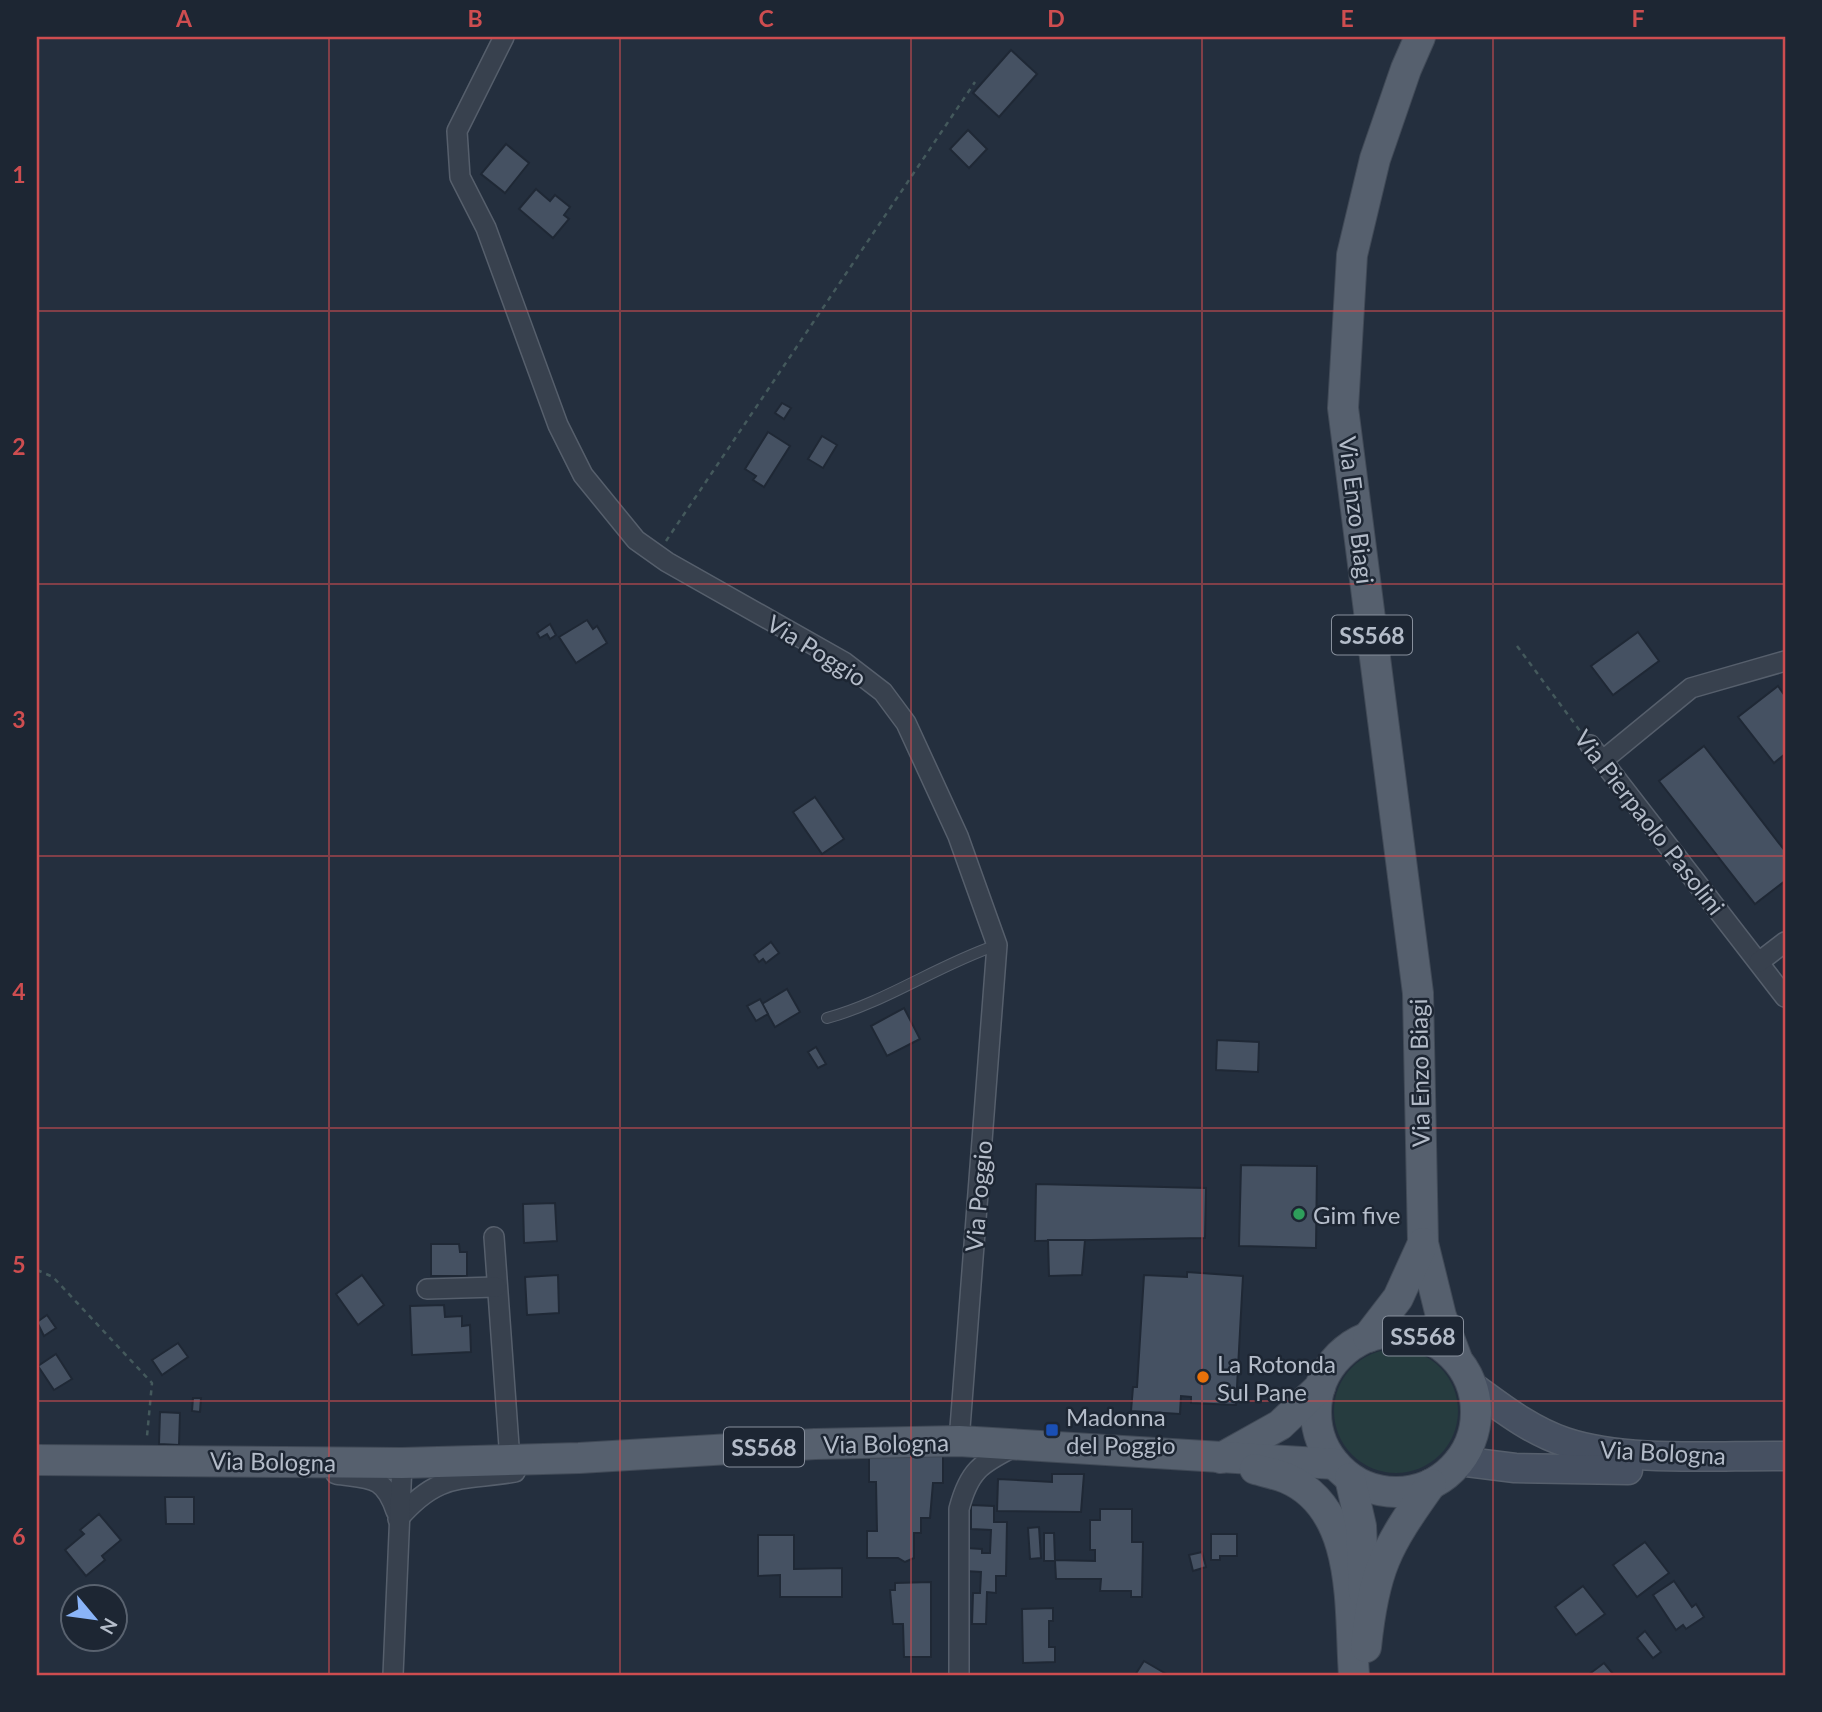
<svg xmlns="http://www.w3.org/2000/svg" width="1822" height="1712" font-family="Lato,sans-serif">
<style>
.green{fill:#263c3f}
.building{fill:#455162;stroke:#1f2835;stroke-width:2}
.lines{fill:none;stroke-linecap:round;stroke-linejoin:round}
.lane-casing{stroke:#565f6c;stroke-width:12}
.street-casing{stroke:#565f6c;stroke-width:22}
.secondary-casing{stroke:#565f6c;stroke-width:31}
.primary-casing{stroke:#414a57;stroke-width:32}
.path{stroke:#44595c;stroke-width:2.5;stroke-dasharray:5 5;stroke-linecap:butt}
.lane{stroke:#38414e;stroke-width:10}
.street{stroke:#38414e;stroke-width:19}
.secondary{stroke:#465061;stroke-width:28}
.primary{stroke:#56606e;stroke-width:30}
.grid{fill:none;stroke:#ce4d50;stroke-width:2;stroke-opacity:0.55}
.leisure-dot{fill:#2e9e5b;stroke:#1d2633;stroke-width:2.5}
.food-dot{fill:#e8710a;stroke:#1d2633;stroke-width:2.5}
.transit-dot{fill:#1a4fb4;stroke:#1d2633;stroke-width:2.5}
.labels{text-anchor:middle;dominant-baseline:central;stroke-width:5;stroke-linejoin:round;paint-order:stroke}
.shield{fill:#1d2633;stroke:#878f9c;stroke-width:2}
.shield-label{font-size:23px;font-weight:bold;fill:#b4bcc9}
.street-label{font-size:24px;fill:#b4bcc9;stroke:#1d2633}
.poi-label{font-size:24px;fill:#b4bcc9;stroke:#1d2633;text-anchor:start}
.neatline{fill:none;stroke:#ce4d50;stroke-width:2.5}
.grid-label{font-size:23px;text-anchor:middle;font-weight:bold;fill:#ce4d50}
</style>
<rect width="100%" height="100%" fill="#242f3e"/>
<circle class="green" cx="1396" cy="1411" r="62"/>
<g class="building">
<polygon points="1011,50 1037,74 999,117 973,93"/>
<polygon points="968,130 987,149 969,168 950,149"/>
<polygon points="506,144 529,163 505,193 481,174"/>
<polygon points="536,189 550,201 555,195 570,207 564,215 569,219 553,238 519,209"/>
<polygon points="782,403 791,408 784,419 775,413"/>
<polygon points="768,432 790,446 764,487 753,480 756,476 745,469"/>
<polygon points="822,436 837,445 823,468 808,459"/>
<polygon points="587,620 593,629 597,626 607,643 576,663 559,637"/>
<polygon points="550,624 556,635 550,639 547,634 540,638 537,633"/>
<polygon points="1638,632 1659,661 1613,695 1591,666"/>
<polygon points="1778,686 1785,696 1785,754 1774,763 1738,717"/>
<polygon points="1704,746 1785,851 1785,881 1755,904 1659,781"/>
<polygon points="815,797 844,839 822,854 793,812"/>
<polygon points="771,942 779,953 766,963 763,959 759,962 754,955"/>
<polygon points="787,989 800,1012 775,1027 762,1004"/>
<polygon points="760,999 768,1014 756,1021 747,1006"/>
<polygon points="904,1008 920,1039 887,1056 871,1026"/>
<polygon points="1217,1040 1259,1042 1258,1072 1216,1070"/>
<polygon points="816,1047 826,1064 818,1068 808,1052"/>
<polygon points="1241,1165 1317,1166 1316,1248 1239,1246"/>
<polygon points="1036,1184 1206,1188 1205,1238 1035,1241"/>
<polygon points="555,1203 557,1241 524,1243 523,1204"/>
<polygon points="1048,1240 1085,1240 1082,1275 1049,1276"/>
<polygon points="431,1244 459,1244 460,1252 467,1252 467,1276 431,1276"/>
<polygon points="1187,1272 1243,1276 1236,1405 1191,1403 1191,1397 1181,1396 1180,1414 1131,1411 1133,1387 1137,1387 1144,1275 1187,1277"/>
<polygon points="362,1275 384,1305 358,1325 336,1294"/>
<polygon points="558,1275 559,1313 527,1315 525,1277"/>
<polygon points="444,1305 445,1317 462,1316 462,1326 470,1325 471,1352 412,1355 410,1306"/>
<polygon points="47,1315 56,1328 44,1336 37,1322"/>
<polygon points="178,1343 188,1357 162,1375 152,1360"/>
<polygon points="56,1354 72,1379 54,1390 38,1366"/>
<polygon points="193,1398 201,1398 200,1412 192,1411"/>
<polygon points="160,1412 180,1413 179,1445 159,1444"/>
<polygon points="869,1455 943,1455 943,1483 933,1483 930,1518 921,1518 921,1533 914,1533 914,1558 905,1562 898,1558 867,1558 867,1531 877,1531 876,1482 869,1482"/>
<polygon points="1052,1474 1084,1474 1081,1512 997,1511 998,1479 1052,1482"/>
<polygon points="165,1497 194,1497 194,1524 166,1524"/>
<polygon points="971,1505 994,1506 994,1522 1007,1522 1006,1576 996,1576 996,1593 987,1592 986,1624 972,1624 973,1593 980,1593 981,1572 965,1571 966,1548 982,1549 982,1553 990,1553 991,1530 971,1529"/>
<polygon points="1100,1509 1132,1509 1132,1542 1143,1542 1142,1597 1131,1597 1131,1591 1100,1591 1101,1579 1056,1579 1055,1561 1044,1561 1044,1533 1054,1533 1055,1560 1095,1561 1095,1550 1090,1550 1090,1520 1100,1520"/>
<polygon points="99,1514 121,1540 102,1556 105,1560 86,1576 65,1550 84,1534 80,1530"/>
<polygon points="1039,1527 1041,1558 1030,1559 1028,1528"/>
<polygon points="1211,1534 1237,1534 1237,1556 1220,1556 1220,1560 1211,1560"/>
<polygon points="758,1535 794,1535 794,1569 842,1568 842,1597 780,1597 780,1575 758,1576"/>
<polygon points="1645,1542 1669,1573 1637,1597 1613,1565"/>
<polygon points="1202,1552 1206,1567 1193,1571 1189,1555"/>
<polygon points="1674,1581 1692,1607 1696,1604 1704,1617 1686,1629 1683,1625 1676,1630 1653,1595"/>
<polygon points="931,1582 931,1657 904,1657 903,1624 893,1624 890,1590 895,1590 895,1583"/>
<polygon points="1583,1586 1605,1614 1576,1635 1555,1607"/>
<polygon points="1053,1608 1053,1621 1049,1621 1049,1647 1055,1647 1055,1662 1023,1663 1022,1609"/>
<polygon points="1645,1631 1661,1652 1653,1658 1637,1638"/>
<polygon points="1144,1661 1168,1675 1135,1675"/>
<polygon points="1604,1663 1614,1675 1588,1675"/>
</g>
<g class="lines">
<g class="lane-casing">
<path id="lane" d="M827,1018C886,1002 938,965 997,945"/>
</g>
<g class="street-casing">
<g id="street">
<polyline points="504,37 457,131 460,177 486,228 558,425 583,475 636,540 667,562 844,662 883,692 906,723 958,836 997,945 959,1441"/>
<polyline points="1590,745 1785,997"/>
<polyline points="1602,761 1691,688 1785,661"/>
<polyline points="1759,962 1785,942"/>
<polyline points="494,1237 510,1460"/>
<polyline points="427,1289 496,1287"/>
<path d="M336,1474C370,1479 384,1475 396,1511"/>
<path d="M398,1519C439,1472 459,1481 515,1472"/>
<polyline points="393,1675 402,1463"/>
<path d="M959,1675V1509C969,1471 980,1464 1014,1447"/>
</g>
</g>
<g class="secondary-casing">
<g id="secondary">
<path d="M1473,1387C1502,1408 1531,1431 1565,1442C1628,1463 1718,1455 1785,1456"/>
<polyline points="1459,1461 1515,1468 1628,1470"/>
</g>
</g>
<g class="primary-casing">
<g id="primary">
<polyline points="1420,37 1406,69 1375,159 1352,255 1343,408 1418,993 1423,1243 1441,1316 1457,1359"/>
<circle cx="1396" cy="1412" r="80"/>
<polyline points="1368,1337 1398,1298 1423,1243"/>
<polyline points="1221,1458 1280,1425 1320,1387"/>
<polyline points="37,1460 402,1463 579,1458 815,1444 959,1441 1335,1464"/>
<path d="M1255,1469C1265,1472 1276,1474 1286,1478C1359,1509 1349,1610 1354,1675"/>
<polyline points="1350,1478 1361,1526 1364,1592"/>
<path d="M1366,1647C1374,1569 1386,1547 1431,1484"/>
</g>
</g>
<g class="path">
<polyline points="666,541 975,82"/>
<polyline points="1517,646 1580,731"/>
<polyline points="37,1270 53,1277 152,1383 147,1436"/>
<polyline points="1785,1675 1785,1531"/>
</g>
<use href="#lane" class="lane"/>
<use href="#street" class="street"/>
<use href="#secondary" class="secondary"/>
<use href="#primary" class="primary"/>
</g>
<path class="grid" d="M329,37V1675M620,37V1675M911,37V1675M1202,37V1675M1493,37V1675M37,311H1785M37,584H1785M37,856H1785M37,1128H1785M37,1401H1785"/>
<circle class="leisure-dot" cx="1299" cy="1214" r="7"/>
<circle class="food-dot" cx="1203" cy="1377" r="7"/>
<rect class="transit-dot" x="1045" y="1423" width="14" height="14" rx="3.5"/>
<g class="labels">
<g class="shield">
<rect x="1332" y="615.5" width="80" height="39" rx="5"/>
<rect x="1383" y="1316.5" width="80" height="39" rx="5"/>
<rect x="724" y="1427.5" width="80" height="39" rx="5"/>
</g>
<g class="shield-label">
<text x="1372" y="635">SS568</text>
<text x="1423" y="1336">SS568</text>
<text x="764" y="1447">SS568</text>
</g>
<g class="street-label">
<text transform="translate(1357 510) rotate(83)">Via Enzo Biagi</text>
<text transform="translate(817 650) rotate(32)">Via Poggio</text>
<text transform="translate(1650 822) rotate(52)">Via Pierpaolo Pasolini</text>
<text transform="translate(1419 1073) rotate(-91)">Via Enzo Biagi</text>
<text transform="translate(978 1196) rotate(-85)">Via Poggio</text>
<text transform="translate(886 1443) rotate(-1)">Via Bologna</text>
<text transform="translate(1663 1452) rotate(3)">Via Bologna</text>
<text transform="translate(273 1461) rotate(1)">Via Bologna</text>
</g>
<g class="poi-label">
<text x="1313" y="1214">Gim five</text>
<text x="1217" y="1363">La Rotonda<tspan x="1217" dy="28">Sul Pane</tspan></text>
<text x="1066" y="1416">Madonna<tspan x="1066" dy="28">del Poggio</tspan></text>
</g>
</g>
<rect width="1822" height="1712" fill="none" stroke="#1d2633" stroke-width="77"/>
<g transform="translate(94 1618) rotate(119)"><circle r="33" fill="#1d2633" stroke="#59626f" stroke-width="2"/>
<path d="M0-5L12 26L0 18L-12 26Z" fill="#8ab4f8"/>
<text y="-10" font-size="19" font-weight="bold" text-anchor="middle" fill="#b4bcc9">N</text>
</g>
<rect x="38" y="38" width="1746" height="1636" class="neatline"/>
<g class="grid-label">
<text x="184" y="27">A</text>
<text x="475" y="27">B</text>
<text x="766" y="27">C</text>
<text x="1056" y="27">D</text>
<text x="1347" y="27">E</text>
<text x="1638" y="27">F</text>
<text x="19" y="183">1</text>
<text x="19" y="455">2</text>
<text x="19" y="728">3</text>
<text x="19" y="1000">4</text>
<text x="19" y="1273">5</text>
<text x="19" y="1545">6</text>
</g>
</svg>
